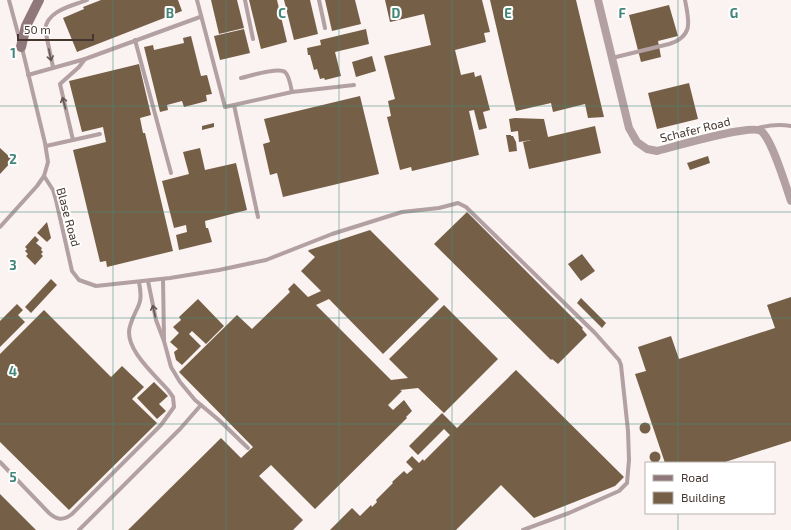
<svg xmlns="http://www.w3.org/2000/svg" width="791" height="530" font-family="'Exo 2',sans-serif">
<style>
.building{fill:#765f47}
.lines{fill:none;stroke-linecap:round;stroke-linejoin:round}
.service{stroke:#b2a0a2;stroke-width:4}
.minor{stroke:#b2a0a2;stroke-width:8}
.secondary{stroke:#907779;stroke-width:10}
.oneway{stroke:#665652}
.grid{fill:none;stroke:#42867a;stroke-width:1;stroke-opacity:0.55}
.labels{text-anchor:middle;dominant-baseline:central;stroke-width:4;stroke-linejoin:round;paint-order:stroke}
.street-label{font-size:12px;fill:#453630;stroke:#fff}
.grid-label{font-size:13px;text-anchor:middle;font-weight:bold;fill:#42867a;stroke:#fff;stroke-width:4;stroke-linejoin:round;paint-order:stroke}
</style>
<rect width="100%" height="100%" fill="#fbf3f1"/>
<g class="building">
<polygon points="101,0 178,0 182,11 77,52 63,18 84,9 83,7"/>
<polygon points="211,0 237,0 244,28 219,34"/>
<polygon points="249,0 277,0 287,42 261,49"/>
<polygon points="284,0 310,0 318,34 294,40"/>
<polygon points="325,0 355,0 361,24 332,31"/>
<polygon points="385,0 482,0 490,32 484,33 486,42 455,50 461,75 474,72 475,77 481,75 490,110 483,112 487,128 479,130 474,110 469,111 479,155 412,171 411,167 400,170 387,117 391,116 388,101 395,99 384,56 431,45 424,14 390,22"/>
<polygon points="490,0 576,0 604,117 588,118 585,104 553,112 551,103 516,111"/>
<polygon points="669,5 678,36 658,41 661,57 641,62 629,15"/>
<polygon points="244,29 250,53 220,60 214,36"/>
<polygon points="366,29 369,44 335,52 341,76 325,80 324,78 320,79 317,69 314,70 310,55 308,55 307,48 321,45 320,40"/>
<polygon points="191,36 201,76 207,75 212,94 206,95 207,101 184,107 182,101 167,105 168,110 160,112 144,47 153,45 154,50 184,43 183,38"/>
<polygon points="372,56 376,71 356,77 352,62"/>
<polygon points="139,64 151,115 140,118 143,133 145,133 173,251 107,267 106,261 100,262 73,150 106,142 103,127 82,132 69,81"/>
<polygon points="689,83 698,119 657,129 648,93"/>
<polygon points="360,96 379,174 283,197 277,173 270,175 263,144 270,142 264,119"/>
<polygon points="515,118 544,119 548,137 595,126 601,153 529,169 523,142 531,140 519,142 518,131 511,132 509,119"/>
<polygon points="214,123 214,127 202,130 202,126"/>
<polygon points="506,135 511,135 511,136 513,136 516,142 517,151 509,152"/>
<polygon points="0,148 13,160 0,174"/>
<polygon points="200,148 205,170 236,163 247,210 205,221 206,228 208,228 212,242 179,250 176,235 187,232 186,225 174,228 162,181 189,174 183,152"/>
<polygon points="708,156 710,163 690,170 687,163"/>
<polygon points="467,212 583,328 582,329 587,335 558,364 552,359 551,360 434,244"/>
<polygon points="47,222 51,238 47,242 37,233"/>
<polygon points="370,230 439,299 383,354 329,299 316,305 391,380 408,378 389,359 444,305 498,359 444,413 418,388 400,390 402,391 388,405 393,410 404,400 412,411 406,417 407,418 315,509 271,465 259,476 303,520 293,530 128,530 221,438 241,458 253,447 179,372 237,315 252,329 290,292 288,289 294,283 308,297 321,291 301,271 315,257 308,251 309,250"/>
<polygon points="35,236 39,240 36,243 42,248 41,250 43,252 41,254 43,256 35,265 26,256 28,254 25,251 27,249 25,247"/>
<polygon points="582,254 595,271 581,281 568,264"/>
<polygon points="51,279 57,285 31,313 25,307"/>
<polygon points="791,297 791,441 722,463 665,463 635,374 646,371 638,347 671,336 679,359 775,328 767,305"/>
<polygon points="581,298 606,323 602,328 577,303"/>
<polygon points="198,299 224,326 206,344 192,331 189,334 201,346 182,365 176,360 174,352 178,349 170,342 179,333 173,327 181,320 179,317"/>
<polygon points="17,304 23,310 18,315 25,322 0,347 0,321"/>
<polygon points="44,310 111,377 122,366 144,387 132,399 157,423 69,510 0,442 0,354"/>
<polygon points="516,370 624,477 615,486 534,518 501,485 456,530 330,530 352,508 360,516 371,505 372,507 377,502 376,500 393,483 392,482 404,471 407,474 413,469 406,462 412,456 419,463 423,459 424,461 450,435 444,429 418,455 409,446 442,413 457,428"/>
<polygon points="154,382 168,396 159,404 166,411 157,419 137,398"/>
<circle cx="645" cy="428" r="5.5"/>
<circle cx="655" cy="457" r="5.5"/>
<polygon points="0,494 36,530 0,530"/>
</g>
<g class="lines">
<g class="service">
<polyline points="9,0 20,41"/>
<polyline points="197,0 225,107 234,105 258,217"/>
<polyline points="245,0 253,39"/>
<polyline points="319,0 325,28"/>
<polyline points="135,40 171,173"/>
<path d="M612,58L669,44C694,36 689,21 685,0"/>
<path d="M53,67L45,29C48,10 72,6 87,0"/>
<polyline points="28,75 85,59 200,17"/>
<path d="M241,78C250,76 278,67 285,72C289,75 291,87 292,92"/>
<polyline points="234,105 292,92 354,85"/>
<path d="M758,128C769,125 779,124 791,126"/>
<polyline points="73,140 60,84 79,67 85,59"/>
<polyline points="46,146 100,134"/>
<polyline points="44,176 53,190 56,200 72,271 79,280 96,286 170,278 219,270 266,260 332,234 402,212 439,208 458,203 466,207 595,333 619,360 621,365 628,431 629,460 627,483 619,491 569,513 523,530"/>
<polyline points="0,227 37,186 44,176 48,162 45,143 22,48"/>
<polyline points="163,279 164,339"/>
<polyline points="201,405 220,421 248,448"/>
<path d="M0,462L49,513C57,520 63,521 72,514L161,425L174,407L173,397L168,390C155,375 123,348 130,326C136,305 144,307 139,282"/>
<polyline points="79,530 180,429 201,405 195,400 180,382 171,367 164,341 156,320 148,281"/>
</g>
<path class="minor" d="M598,0L629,128L637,142L647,149L657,151C673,147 750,124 761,131C772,139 786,187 791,201"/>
<polyline class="secondary" points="21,47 26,26 39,0"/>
</g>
<defs><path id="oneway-shaft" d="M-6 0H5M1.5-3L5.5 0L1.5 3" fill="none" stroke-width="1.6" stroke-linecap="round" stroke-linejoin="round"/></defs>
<g class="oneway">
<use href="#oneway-shaft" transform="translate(50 55) rotate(79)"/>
<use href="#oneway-shaft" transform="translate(64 103) rotate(-105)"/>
<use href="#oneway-shaft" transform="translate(154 311) rotate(-102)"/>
</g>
<path class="grid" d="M113,0V530M226,0V530M339,0V530M452,0V530M565,0V530M678,0V463M0,106H791M0,212H791M0,318H791M0,424H791M678,513V530"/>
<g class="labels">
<g class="street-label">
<text transform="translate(695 129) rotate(-14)">Schafer Road</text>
<text transform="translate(69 217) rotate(75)">Blase Road</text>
</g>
</g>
<g class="grid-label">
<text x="170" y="18">B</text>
<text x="282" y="18">C</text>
<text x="396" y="18">D</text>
<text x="508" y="18">E</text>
<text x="622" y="18">F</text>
<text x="734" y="18">G</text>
<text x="13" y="58">1</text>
<text x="13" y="164">2</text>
<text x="13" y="270">3</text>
<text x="13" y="376">4</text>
<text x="13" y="482">5</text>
</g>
<rect x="645" y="462" width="130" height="52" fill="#ffffff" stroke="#b5afac"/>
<rect x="653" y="475" width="20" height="6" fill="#907779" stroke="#b5afac"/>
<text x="681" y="482" font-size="12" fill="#453630">Road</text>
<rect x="653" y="492" width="20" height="12" fill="#765f47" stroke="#b5afac"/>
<text x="681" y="502" font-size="12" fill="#453630">Building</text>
<path d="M18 34v6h75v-6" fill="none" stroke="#453630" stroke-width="2"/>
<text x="24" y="34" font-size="12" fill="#453630" stroke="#ffffff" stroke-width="3" paint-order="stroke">50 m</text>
</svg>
